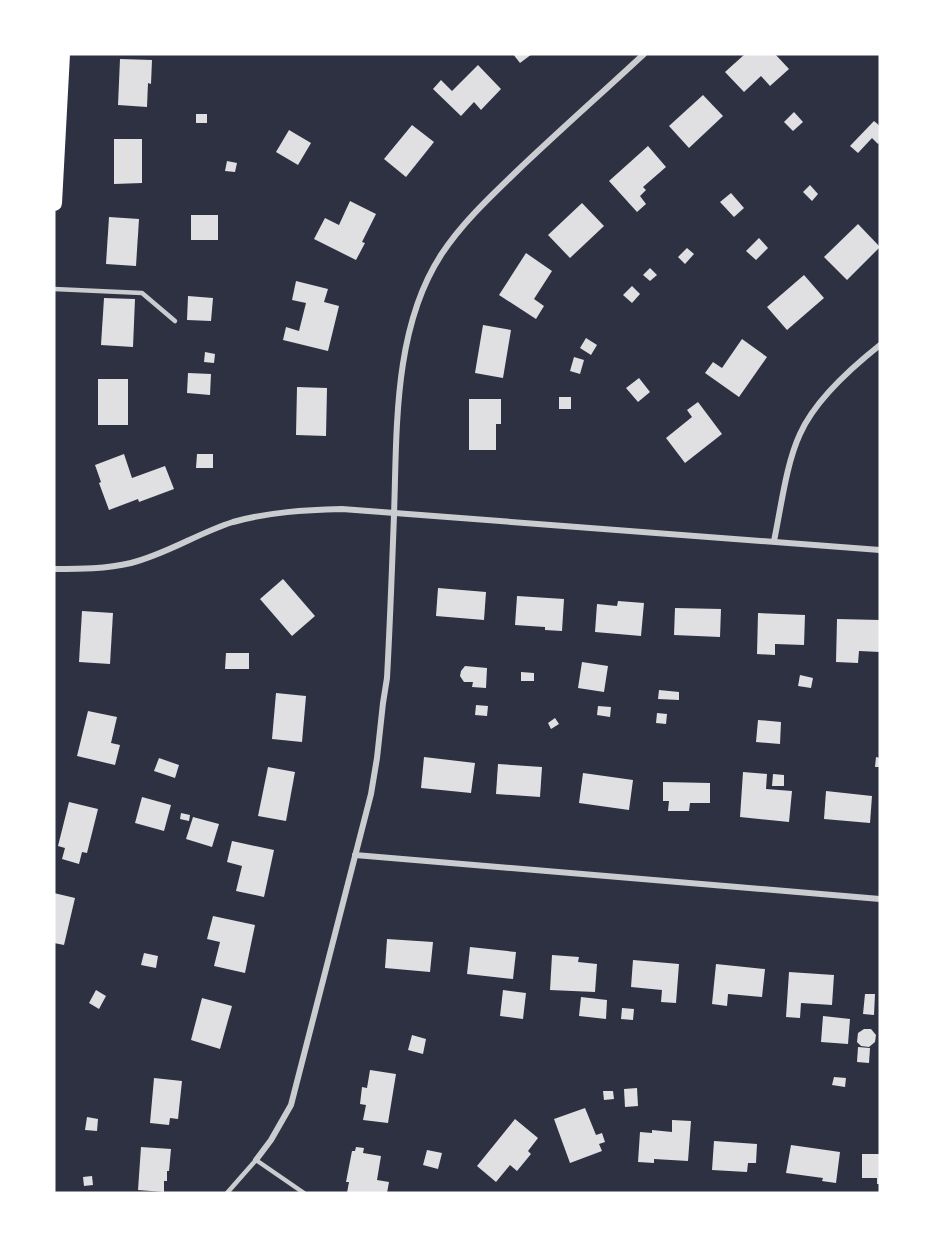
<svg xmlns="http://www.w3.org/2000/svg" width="934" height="1247" font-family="'PT Sans',sans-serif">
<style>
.building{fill:#e0e0e3}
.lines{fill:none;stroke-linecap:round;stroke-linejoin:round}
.service{stroke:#caccd0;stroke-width:4.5}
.minor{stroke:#caccd0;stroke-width:6}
.trunk{stroke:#fff;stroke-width:16}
</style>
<rect width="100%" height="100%" fill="#2d3142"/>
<g class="building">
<polygon points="513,54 532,54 520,63"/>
<polygon points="745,54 775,54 789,69 770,86 761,76 744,92 725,72"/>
<polygon points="120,59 152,60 151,84 148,83 147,107 118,105"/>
<polygon points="478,65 501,89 481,110 474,102 461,116 433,89 441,80 452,91"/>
<polygon points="703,95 723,116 689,148 669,126"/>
<polygon points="794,112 803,122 793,131 784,122"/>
<rect x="196" y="114" width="11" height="9"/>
<polygon points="874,121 880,126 880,142 878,144 872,138 858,153 850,146"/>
<polygon points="412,125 434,142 406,177 384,159"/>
<polygon points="289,130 311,143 298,165 276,152"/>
<polygon points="114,139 142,139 142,183 114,184"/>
<polygon points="648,146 666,167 643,187 646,190 640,196 646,204 637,212 609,181"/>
<polygon points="227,161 237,163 235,172 225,171"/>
<polygon points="810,185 818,194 812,201 803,192"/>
<polygon points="731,193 744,208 734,217 720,202"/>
<polygon points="350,201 376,214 362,242 365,243 356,260 314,239 325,218 339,225"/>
<polygon points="582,203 604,226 570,258 548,235"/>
<rect x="191" y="215" width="27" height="25"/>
<polygon points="109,217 139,219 136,266 106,264"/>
<polygon points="858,224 880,247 847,280 824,257"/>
<polygon points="759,238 768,248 756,260 746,251"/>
<polygon points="687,248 694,254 685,264 678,257"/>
<polygon points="526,253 552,271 534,299 544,306 536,319 499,295"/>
<polygon points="650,268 657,275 650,281 643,275"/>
<polygon points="804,275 824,298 787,330 767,307"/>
<polygon points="296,281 328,289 324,302 339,306 328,351 283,340 286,327 299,331 306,303 292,300"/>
<polygon points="632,286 640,294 632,303 623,295"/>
<polygon points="188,296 213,298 211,321 187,320"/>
<polygon points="104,298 135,299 133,347 101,345"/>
<polygon points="483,325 511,330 503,378 475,373"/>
<polygon points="586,338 597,345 591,355 580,348"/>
<polygon points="742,339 767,357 739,397 705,373 713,362 722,368"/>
<polygon points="205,352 215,354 214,363 204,362"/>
<polygon points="574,357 584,360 580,374 570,371"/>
<polygon points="188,373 211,374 210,395 187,393"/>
<polygon points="639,378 650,392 638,402 626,388"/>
<rect x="98" y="379" width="30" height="46"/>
<polygon points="297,387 327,388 326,436 296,435"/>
<rect x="559" y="397" width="12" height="12"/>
<polygon points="469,399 501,399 501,424 496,424 496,450 469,450"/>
<polygon points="698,402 722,434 685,463 666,438 692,417 687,410"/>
<polygon points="124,454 132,478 165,466 174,489 139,502 138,499 109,510 99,483 101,482 95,465"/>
<polygon points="197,454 213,454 213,468 196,468"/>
<polygon points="283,579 315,616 292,636 260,599"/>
<polygon points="438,588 486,592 484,620 436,616"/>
<polygon points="517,596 564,599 562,631 545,630 545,627 515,625"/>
<polygon points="618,601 644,603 641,636 595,632 597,604 617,606"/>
<polygon points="675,608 721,609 720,637 674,635"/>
<polygon points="82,611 113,613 110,664 79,662"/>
<polygon points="758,613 805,615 804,645 775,644 775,655 757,654"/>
<polygon points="837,619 880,620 880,652 859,651 858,663 836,662"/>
<polygon points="226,653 249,653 249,669 225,669"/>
<polygon points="582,662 608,666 604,692 578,688"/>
<polygon points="465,666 487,668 486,688 472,687 473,682 464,682 460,676 461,671"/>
<polygon points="521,672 534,673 534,681 521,681"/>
<polygon points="800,675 813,678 811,688 798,686"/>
<polygon points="659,690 679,692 679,700 658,699"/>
<polygon points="276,693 306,696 302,742 272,739"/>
<polygon points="476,705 488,706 487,716 475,715"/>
<polygon points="598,706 611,707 610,717 597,715"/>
<polygon points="88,711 117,717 111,743 120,745 115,765 77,756"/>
<polygon points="657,713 667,714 666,724 656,723"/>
<polygon points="555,718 559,724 551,729 548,723"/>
<polygon points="758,720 781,722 780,744 756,742"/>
<polygon points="424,757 475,763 471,793 421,788"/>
<polygon points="876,757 880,758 880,767 875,767"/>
<polygon points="159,758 179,765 175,778 154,771"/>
<polygon points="498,764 542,767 540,797 496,794"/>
<polygon points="268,767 295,772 286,821 258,816"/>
<polygon points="743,772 767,774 766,789 792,791 789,822 740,817"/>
<polygon points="583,773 633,780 629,810 579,803"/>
<polygon points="773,774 784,775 784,786 772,786"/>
<polygon points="663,782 710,783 710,803 690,803 689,811 668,811 669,801 663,801"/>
<polygon points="826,791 872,796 870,823 824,819"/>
<polygon points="142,797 171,805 164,831 135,823"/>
<polygon points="69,802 98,809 87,853 82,852 79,864 62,859 65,848 58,846"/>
<polygon points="181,813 190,815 189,821 180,819"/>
<polygon points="193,817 219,824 212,847 186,839"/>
<polygon points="232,841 274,850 264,897 236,891 242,866 227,862"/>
<polygon points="54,893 75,898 64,945 54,943"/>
<polygon points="213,916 255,925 245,973 214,966 220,942 207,939"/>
<polygon points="387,939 433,942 430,972 385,968"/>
<polygon points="470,947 516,952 513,979 467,974"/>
<polygon points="144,953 158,956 156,968 141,965"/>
<polygon points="552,955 579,957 578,962 597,964 595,992 550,990"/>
<polygon points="633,960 679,964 676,1003 661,1002 662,990 631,987"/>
<polygon points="716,964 765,969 762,997 728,994 727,1006 712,1004"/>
<polygon points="789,972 834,975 832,1005 801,1003 800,1018 786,1017"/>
<polygon points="96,990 106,996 99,1009 89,1003"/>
<polygon points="503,990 526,993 523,1019 500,1016"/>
<polygon points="865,994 875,994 874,1015 863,1014"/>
<polygon points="581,997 607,1000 606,1019 579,1016"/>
<polygon points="202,998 232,1006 220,1049 191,1040"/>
<polygon points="622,1008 634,1009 633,1020 621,1019"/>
<polygon points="823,1016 850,1019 848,1044 821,1042"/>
<polygon points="864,1029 871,1029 876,1035 875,1042 869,1047 861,1046 857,1042 858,1033"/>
<polygon points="412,1035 426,1039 423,1054 408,1050"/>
<polygon points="858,1047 870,1048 869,1063 857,1062"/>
<polygon points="370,1070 396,1074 388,1123 363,1120 366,1105 360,1104 362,1087 367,1088"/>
<polygon points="834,1077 846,1078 845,1087 832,1085"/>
<polygon points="154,1078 182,1081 178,1119 170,1118 169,1125 150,1123"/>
<polygon points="637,1088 638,1106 625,1107 624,1089"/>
<polygon points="603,1091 613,1091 614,1099 604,1100"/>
<polygon points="585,1108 596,1135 602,1133 605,1142 599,1144 602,1151 570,1163 554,1119"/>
<polygon points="87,1117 98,1119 97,1131 85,1130"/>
<polygon points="515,1119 538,1138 528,1151 531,1154 517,1171 510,1165 496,1182 477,1166"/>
<polygon points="672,1120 691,1121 688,1161 654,1159 654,1163 638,1162 640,1132 652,1133 652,1130 672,1132"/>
<polygon points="714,1141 757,1144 756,1163 748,1163 747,1172 712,1170"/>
<polygon points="791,1145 840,1152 836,1183 822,1181 823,1178 786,1173"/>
<polygon points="141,1147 171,1149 169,1171 167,1171 167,1181 164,1181 164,1192 138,1190"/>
<polygon points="356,1147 364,1148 363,1153 381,1156 377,1180 389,1182 387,1193 347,1193 349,1182 346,1182 352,1151 355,1151"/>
<polygon points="427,1150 442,1153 438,1169 423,1165"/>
<polygon points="862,1154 880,1154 880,1184 877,1184 877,1178 862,1178"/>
<polygon points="92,1176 93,1185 84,1186 83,1177"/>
</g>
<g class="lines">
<g class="service">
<polyline points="54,289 142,293 175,321"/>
<polyline points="227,1193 256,1160 304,1193"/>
</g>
<g class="minor">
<path d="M774,541C781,508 786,464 800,434C815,400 851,368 880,345"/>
<path d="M54,569C80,569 106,569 131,563C167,554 198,533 233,522C269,512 305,510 342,509L880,550"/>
<polyline points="355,855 880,899"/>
<path d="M256,1160L271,1140L291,1105L371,794L377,758L383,703L387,678C390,624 392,569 394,515C397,430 393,329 441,255C462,223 490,197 517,171C559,131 602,93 644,54"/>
</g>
<polyline class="trunk" points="54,203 62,54"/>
</g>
<rect width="934" height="1247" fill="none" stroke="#ffffff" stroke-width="111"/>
</svg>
